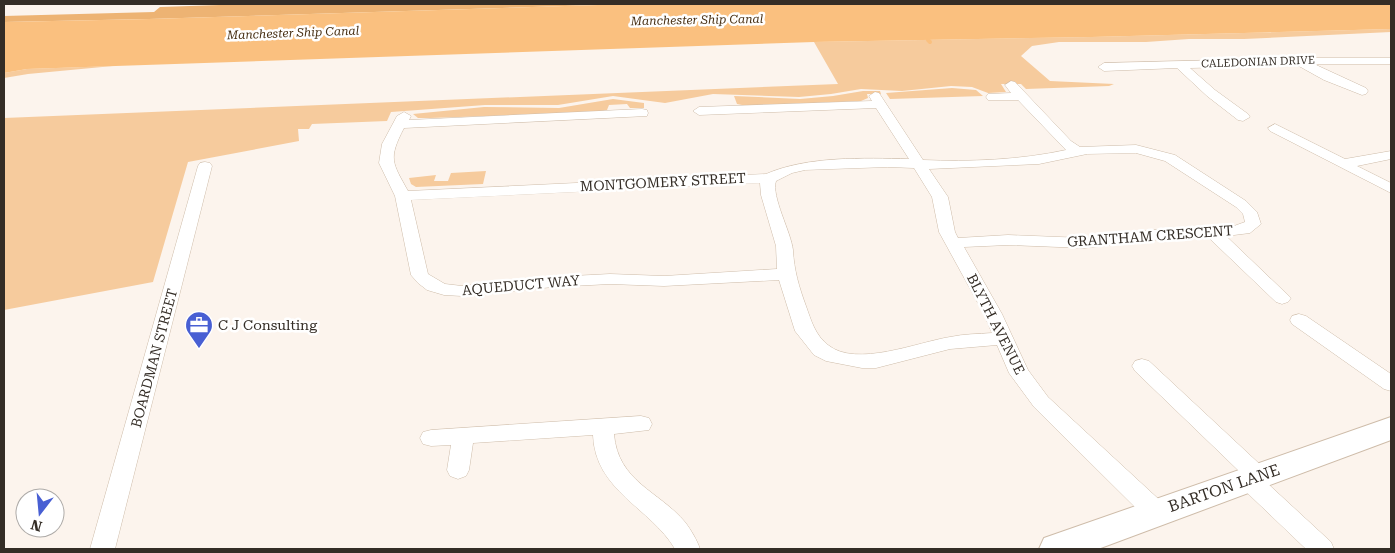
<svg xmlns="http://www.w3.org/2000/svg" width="1395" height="553" font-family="'Roboto Serif',serif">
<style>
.green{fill:#f6cb9d}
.forest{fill:#edb373}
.water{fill:#fac07f}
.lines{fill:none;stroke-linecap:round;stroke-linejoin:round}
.stream{stroke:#fac07f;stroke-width:4}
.street-casing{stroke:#cebca9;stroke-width:1}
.secondary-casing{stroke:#cebca9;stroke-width:2}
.street{fill:#fff;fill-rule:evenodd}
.secondary{fill:#fff;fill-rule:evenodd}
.labels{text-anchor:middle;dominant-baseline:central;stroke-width:5;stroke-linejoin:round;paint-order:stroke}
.far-street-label{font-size:11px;fill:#342d26;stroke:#fff}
.far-water-label{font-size:12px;font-style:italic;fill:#472f13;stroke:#fff}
.street-label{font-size:14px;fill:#342d26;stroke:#fff}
.poi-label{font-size:14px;fill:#342d26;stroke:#fff;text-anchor:start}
.near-street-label{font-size:16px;fill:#342d26;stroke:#fff}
</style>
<rect width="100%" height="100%" fill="#fcf4ed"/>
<g class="green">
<polygon points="1391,29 1391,32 1244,39 1189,39 1146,42 1059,42 1032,46 1021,56 1050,81 1114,84 1109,86 1026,89 1021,84 1001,84 1006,92 988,93 972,87 951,86 902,91 861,89 831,94 799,97 713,94 665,103 613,96 558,105 485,105 391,112 387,121 312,124 309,129 298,129 299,141 188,162 153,282 4,310 4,118 838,84 814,42 1092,37"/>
<polygon points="113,66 28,74 4,78 4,73 27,69"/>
<polygon points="952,88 976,90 983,96 890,99 886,93"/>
<polygon points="863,91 880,91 881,94 867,94 868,98 861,101 747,106 737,104 734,96 800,99 833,96"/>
<polygon points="613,99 644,103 644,108 630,108 627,104 609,105 607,110 600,112 430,118 418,118 413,114 484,107 559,108"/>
<polygon points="486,171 483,184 416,187 411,184 409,178 436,175 434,181 448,181 451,173"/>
</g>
<polygon class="forest" points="249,4 630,4 149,19 4,22 4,16 154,12 160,7"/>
<polygon class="water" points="630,4 1391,4 1391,29 1092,37 814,42 27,69 4,73 4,22 149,19"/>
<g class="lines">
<polyline class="stream" points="928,40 930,42"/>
<g class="street-casing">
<g id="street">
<polygon points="1299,58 1391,58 1391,64 1314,64 1366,88 1368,91 1366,94 1362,95 1324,80 1297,65 1190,68 1215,90 1248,114 1250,117 1243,121 1238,120 1207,96 1177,68 1104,71 1098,67 1104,63"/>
<path d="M1011,81L1015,82L1071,141L1080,147L1136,145L1175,155L1246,201L1257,212L1261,224L1250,233L1226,236L1291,298L1288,302L1282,304L1276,302L1208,237L1151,240L1084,248L1008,245L964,247L1002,314L1028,370L1048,397L1165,505L1168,512L1165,519L1156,522L1147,519L1034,407L1009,373L997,345L950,349L876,368H862L826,361L814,355L795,331L779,280L664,286L610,284L553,287L462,296L444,295L427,290L418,283L411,275L395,196L379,163L382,144L397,116L404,112L411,116L409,120L642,109L647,110L648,113L647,116L404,128C388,159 392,162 408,191L766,174C807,156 864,158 909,159L876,108L699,115L693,111L699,107L872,101L869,96L875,92L879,93L923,160C970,162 1020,160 1066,150L1018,100H988L986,97L988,94L1011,93L1005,85ZM1136,153L1165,161L1236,207L1243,214L1245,222L1234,226L1151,230L1084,238L1008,235L958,238L955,232L948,197L929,169L1039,164L1087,154ZM888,167L914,168L932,197L939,232L984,314L992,333C978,334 964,334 950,337C918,342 856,368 828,345C815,335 811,320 806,306C799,287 794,270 793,250C791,232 771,196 776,181L792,173L805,170ZM760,183L761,195L776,246L777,269L664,276L610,274L553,277L462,286L445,284L428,274L411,200Z"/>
<polygon points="1275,124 1345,159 1391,151 1391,159 1357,166 1391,183 1391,193 1270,131 1268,128"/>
<polygon points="205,162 210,163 212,166 115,549 90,549 198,166 200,163"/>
<polygon points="1299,314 1306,316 1391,374 1391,391 1384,389 1292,324 1290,320 1292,316"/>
<polygon points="1142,359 1149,361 1266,470 1270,476 1266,482 1331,542 1334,549 1306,549 1240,486 1236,480 1241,473 1135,371 1132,366 1135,361"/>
<path d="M641,416L649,418L652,424L649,430L614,434C618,482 659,491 685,522C691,530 697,540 700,549H675C651,508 595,491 593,435L473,443L469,470L466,476L458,479L450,476L447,470L451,445L431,446L423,444L420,438L423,432L431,430Z"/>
</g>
</g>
<g class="secondary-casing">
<polygon id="secondary" points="1391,417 1391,440 1098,549 1039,549 1044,538"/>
</g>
<use href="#street" class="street"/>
<use href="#secondary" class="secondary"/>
</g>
<defs>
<g id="office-pin" transform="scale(1.4375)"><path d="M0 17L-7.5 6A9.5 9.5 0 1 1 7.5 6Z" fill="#485fd3" stroke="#fff"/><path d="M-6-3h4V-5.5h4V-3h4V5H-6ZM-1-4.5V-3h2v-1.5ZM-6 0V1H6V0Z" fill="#fff"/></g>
</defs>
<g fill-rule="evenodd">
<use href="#office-pin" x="199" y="325"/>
</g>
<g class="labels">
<g class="far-street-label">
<text transform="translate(1258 62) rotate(-2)">CALEDONIAN DRIVE</text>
</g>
<g class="far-water-label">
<text transform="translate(697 20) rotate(-1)">Manchester Ship Canal</text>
<text transform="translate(293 33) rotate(-2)">Manchester Ship Canal</text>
</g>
<g class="street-label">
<text transform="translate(663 182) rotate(-3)">MONTGOMERY STREET</text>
<text transform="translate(1150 236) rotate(-4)">GRANTHAM CRESCENT</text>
<text transform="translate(521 285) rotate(-5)">AQUEDUCT WAY</text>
<text transform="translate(996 324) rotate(63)">BLYTH AVENUE</text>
<text transform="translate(154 358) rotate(-75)">BOARDMAN STREET</text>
</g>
<g class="poi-label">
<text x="218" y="325">C J Consulting</text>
</g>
<g class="near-street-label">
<text transform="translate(1224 488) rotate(-19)">BARTON LANE</text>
</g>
</g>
<rect width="1395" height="553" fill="none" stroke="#342d26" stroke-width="10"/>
<g transform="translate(40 513) rotate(196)"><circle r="24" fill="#ffffff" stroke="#aeaba8"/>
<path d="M0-4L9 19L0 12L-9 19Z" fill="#485fd3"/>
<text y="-8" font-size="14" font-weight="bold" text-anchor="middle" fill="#342d26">N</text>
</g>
</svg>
